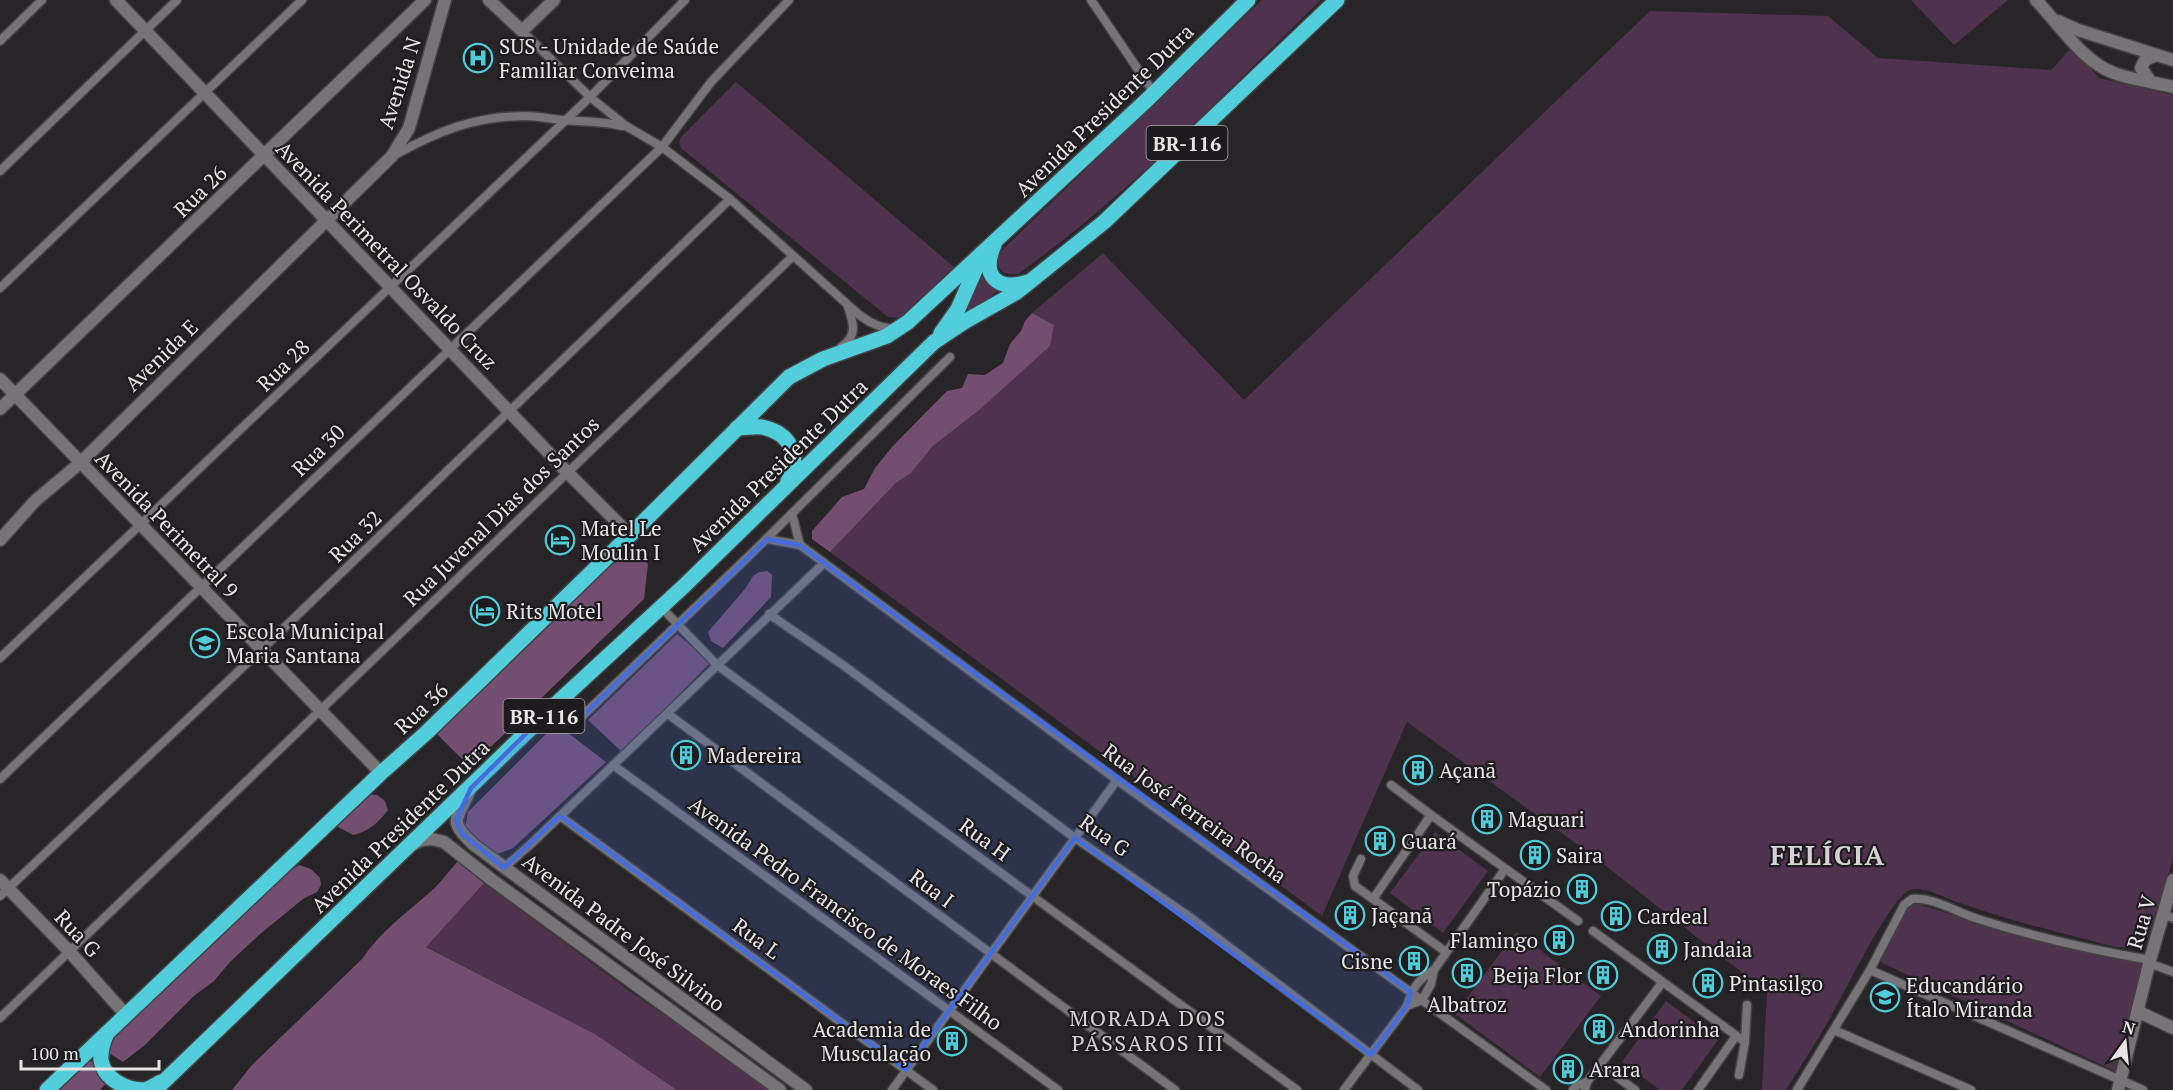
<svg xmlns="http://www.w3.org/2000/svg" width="2173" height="1090" font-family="'PT Serif',serif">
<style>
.green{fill:#4f324d}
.forest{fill:#744e71}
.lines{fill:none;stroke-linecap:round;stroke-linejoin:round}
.street-casing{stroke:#444243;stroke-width:11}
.secondary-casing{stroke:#444243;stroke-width:15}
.highway-casing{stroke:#444243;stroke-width:18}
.street{stroke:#767476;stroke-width:8}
.secondary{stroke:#767476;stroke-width:12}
.highway{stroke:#51cddb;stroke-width:15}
.marked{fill:#456cdb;fill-opacity:0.2;stroke:#456cdb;stroke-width:4.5;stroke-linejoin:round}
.labels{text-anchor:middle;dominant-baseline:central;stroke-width:4.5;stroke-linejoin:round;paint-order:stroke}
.shield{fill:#1d1b1d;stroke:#aaa8aa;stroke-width:1.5}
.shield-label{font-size:20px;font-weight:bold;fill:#e7e5e6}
.poi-label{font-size:21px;fill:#e7e5e6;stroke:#1d1b1d;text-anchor:start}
.street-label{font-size:21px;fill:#e7e5e6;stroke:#1d1b1d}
.neighbourhood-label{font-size:22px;letter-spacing:1.5px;fill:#d5d2d4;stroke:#1d1b1d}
.district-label{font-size:27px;font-weight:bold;letter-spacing:1.5px;fill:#d5d2d4;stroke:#1d1b1d}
</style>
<rect width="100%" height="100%" fill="#272527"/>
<g class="green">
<path d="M1262,0H1321C1223,94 1129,195 1018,274C998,277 992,261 1005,247Z"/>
<polygon points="1911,0 2008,0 1954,45"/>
<path d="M1650,11L1828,16L1878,58L2051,70L2072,47L2099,78L2173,95V860L2148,936L2143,945L2134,948L2116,947C2062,933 2006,920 1954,901C1941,896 1924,886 1910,890C1891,896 1842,998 1829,1020C1815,1044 1800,1067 1786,1090H1762L1767,992L1588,852L1407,722L1322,916L830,552L896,483L911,473L933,446L978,411L1054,325L1032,313L1103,253L1244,400Z"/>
<polygon points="736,82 954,267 900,318 888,317 681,148 679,142 681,137"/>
<polygon points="983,272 1001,289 959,318 969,303"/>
<polygon points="1435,832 1488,871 1443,933 1390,893"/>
<polygon points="484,883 631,992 774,1090 677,1090 595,1034 425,946"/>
<polygon points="1915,903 2008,932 2141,962 2144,967 2117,1072 1882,963 1881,959 1905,905"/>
<polygon points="1516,932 1601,996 1540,1077 1455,1014"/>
<polygon points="1666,1001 1718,1040 1682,1090 1660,1090 1622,1062"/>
</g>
<g class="forest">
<polygon points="1032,313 1054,325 1050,346 978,411 933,446 911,473 896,483 830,552 812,539 812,531 842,497 864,489 875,468 892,447 934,404 947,391 962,388 968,374 985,375 1003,363 1010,344 1021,331 1025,321"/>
<polygon points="633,547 648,564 644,599 470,767 434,731 616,554"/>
<polygon points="767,571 772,575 771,597 723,648 711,641 708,632 745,589 753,576 759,572"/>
<polygon points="677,634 711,662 622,752 588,720"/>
<polygon points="547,733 568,733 606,762 513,848 497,854 464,832 468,812"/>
<path d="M359,794L377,795L385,801L388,810C379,822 368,832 353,835L338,827V817Z"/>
<path d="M458,861H465L485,874L484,883L426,947L595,1034L677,1090H232L252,1065L362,959C380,932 405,914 429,893C440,884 448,872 458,861Z"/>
<polygon points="299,865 311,869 320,878 321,885 317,892 303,899 259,935 230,962 214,981 195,995 146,1044 123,1062 109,1053 107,1042 258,891"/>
<path d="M87,1059C99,1065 104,1071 106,1083L100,1090H46Z"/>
</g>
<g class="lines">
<g class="street-casing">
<g id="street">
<polyline points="1091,0 1154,93"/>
<path d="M522,31L590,97L626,126L662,147L730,199L847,304C853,322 859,335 841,347"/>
<polyline points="0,41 42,0"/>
<path d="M395,155C438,131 475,116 526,116C538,116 550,119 563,120C583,122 602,121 622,126"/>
<polyline points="0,171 177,0"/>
<polyline points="0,288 302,0"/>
<path d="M849,306C863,319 876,328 895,329"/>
<polyline points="792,514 800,545"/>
<polyline points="767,539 800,545 1117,780 1546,1090"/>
<polyline points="661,607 717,665 1297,1090"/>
<polyline points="769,614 843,665 1075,838 1187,915 1418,1090"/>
<polyline points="0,658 590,97 685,0"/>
<polyline points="556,704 575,723 752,553 950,357"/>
<polyline points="668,714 1175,1090"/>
<polyline points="613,765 1058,1090"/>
<polyline points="0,779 662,147 711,82 789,0"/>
<polyline points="1431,815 1578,921"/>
<polyline points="560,816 933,1090"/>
<polyline points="1361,859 1353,876 1355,886 1446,952"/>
<polyline points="504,868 532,843 824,563"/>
<polyline points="0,896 261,650 730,199"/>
<polyline points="1373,899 1431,815 1391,785"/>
<polyline points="2163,915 2173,918"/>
<polyline points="1593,931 1745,1042"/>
<polyline points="2149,963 2173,972"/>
<polyline points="1870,970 2143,1090"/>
<polyline points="1407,1006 1422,1000 1431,984 1434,970"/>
<polyline points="0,1018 793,256"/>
<polyline points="1834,1030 1971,1090"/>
<polyline points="1601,1065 1635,1090"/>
<polyline points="1739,1075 1745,1042 1747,1005"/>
<polyline points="892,1090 1117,780"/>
<path d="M1344,1090L1407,1006C1412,989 1418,979 1434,970L1505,869"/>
<polyline points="1573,1090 1576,1086 1587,1082"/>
<polyline points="1585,1090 1587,1082 1662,983"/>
<polyline points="1698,1090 1736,1036"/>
<path d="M1797,1090L1870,970L1904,905L1912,899C1934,897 1958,913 1978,919C2034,937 2092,950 2150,960"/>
</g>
</g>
<g class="secondary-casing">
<g id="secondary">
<polyline points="116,0 567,472 630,535"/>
<polyline points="489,0 522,31 554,0"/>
<path d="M2036,0C2058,23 2083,62 2114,73C2132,80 2154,82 2173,87"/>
<polyline points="2058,21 2078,30 2173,60"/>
<polyline points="2150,81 2141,68 2145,60 2156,55"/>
<polyline points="0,379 381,773"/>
<polyline points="0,409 425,0"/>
<polyline points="0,540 35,501 80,463 392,156 409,128 445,0"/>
<path d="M469,792C457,820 447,820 474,845L806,1090"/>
<polyline points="412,845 421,840 432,839 444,842 492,880 780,1090"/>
<polyline points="0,880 68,950 126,1015"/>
<polyline points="2139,1012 2173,1028"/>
<polyline points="2118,1090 2150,960 2173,880"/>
</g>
</g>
<g class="highway-casing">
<g id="highway">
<path d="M994,245C981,275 996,292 1028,282"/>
<polyline points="941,333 958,309 980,259"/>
<path d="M737,428C745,428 754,426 762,427C791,433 801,456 788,481"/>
<path d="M107,1033C103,1042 100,1050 101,1060C104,1079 126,1090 144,1090C150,1089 156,1084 161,1082"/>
<polyline points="47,1090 381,773 426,733 630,535 789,377 823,359 887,336 908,322 1149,98 1248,0"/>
<polyline points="155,1090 556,704 684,586 934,342 964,322 1017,292 1104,222 1337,0"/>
</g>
</g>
<use href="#street" class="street"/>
<use href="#secondary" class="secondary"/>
<use href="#highway" class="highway"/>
</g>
<path class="marked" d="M767,539L800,545L1411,992L1407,1006L1371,1055L1075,838L906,1070L560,816L504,868L461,833L456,820L471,788L556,704L575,723Z"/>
<defs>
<g id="hospital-ring" transform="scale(1.5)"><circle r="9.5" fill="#1d1b1d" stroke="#52cbd9" stroke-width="1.5"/><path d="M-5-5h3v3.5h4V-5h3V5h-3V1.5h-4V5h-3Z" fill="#52cbd9"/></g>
<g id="hotel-ring" transform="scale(1.5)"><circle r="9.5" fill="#1d1b1d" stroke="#52cbd9" stroke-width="1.5"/><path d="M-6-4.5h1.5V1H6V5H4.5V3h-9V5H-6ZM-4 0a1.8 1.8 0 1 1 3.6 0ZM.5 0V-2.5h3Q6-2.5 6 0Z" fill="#52cbd9"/></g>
<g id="school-ring" transform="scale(1.5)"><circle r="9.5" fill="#1d1b1d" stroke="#52cbd9" stroke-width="1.5"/><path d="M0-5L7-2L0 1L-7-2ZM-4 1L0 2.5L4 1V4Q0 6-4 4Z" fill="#52cbd9"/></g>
<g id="building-ring" transform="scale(1.5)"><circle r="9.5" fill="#1d1b1d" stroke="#52cbd9" stroke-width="1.5"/><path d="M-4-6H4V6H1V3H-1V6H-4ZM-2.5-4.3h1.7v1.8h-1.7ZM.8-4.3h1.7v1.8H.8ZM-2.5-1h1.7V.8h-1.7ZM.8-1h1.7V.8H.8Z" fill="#52cbd9"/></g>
</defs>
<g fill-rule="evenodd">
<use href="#hospital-ring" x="478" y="58"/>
<use href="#hotel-ring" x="560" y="540"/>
<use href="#hotel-ring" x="485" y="611"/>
<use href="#school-ring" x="205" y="643"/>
<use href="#building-ring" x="686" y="755"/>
<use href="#building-ring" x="1418" y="770"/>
<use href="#building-ring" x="1487" y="819"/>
<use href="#building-ring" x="1380" y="841"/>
<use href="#building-ring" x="1535" y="855"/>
<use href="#building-ring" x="1582" y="889"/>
<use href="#building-ring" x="1350" y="915"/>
<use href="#building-ring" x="1616" y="916"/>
<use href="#building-ring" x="1559" y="940"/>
<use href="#building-ring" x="1662" y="949"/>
<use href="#building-ring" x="1414" y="961"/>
<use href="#building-ring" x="1467" y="973"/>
<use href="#building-ring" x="1603" y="975"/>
<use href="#building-ring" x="1708" y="983"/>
<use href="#school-ring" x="1885" y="997"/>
<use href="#building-ring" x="1599" y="1029"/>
<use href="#building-ring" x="952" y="1041"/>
<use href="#building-ring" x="1568" y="1069"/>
</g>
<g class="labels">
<g class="shield">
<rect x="1146.5" y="126" width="81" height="34" rx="4.5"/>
<rect x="503.5" y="699" width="81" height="34" rx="4.5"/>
</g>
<g class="shield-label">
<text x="1187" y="143">BR-116</text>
<text x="544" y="716">BR-116</text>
</g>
<g class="poi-label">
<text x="499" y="46">SUS - Unidade de Saúde<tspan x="499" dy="24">Familiar Conveima</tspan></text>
<text x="581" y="528">Matel Le<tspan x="581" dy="24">Moulin I</tspan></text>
<text x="506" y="611">Rits Motel</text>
<text x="226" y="631">Escola Municipal<tspan x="226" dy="24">Maria Santana</tspan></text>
<text x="707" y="755">Madereira</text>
<text x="1439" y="770">Açanã</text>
<text x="1508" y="819">Maguari</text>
<text x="1401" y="841">Guará</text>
<text x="1556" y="855">Saira</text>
<text x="1561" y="889" text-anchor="end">Topázio</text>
<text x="1371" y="915">Jaçanã</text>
<text x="1637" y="916">Cardeal</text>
<text x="1538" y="940" text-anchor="end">Flamingo</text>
<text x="1683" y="949">Jandaia</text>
<text x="1393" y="961" text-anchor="end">Cisne</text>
<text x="1582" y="975" text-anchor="end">Beija Flor</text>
<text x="1729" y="983">Pintasilgo</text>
<text x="1906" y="985">Educandário<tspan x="1906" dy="24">Ítalo Miranda</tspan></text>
<text x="1467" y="1004" text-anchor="middle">Albatroz</text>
<text x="931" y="1029" text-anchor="end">Academia de<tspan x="931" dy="24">Musculação</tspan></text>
<text x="1620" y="1029">Andorinha</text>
<text x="1589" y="1069">Arara</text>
</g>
<g class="street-label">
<text transform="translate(399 83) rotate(-72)">Avenida N</text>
<text transform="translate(1104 110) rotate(-44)">Avenida Presidente Dutra</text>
<text transform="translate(200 191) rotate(-44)">Rua 26</text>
<text transform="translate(387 255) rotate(46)">Avenida Perimetral Osvaldo Cruz</text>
<text transform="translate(161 355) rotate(-44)">Avenida E</text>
<text transform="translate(283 365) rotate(-44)">Rua 28</text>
<text transform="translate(318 450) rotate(-44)">Rua 30</text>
<text transform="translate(778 465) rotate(-44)">Avenida Presidente Dutra</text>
<text transform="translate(501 511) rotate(-44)">Rua Juvenal Dias dos Santos</text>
<text transform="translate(167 524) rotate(46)">Avenida Perimetral 9</text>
<text transform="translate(355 536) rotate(-44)">Rua 32</text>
<text transform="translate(421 708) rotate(-43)">Rua 36</text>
<text transform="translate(1195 813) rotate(36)">Rua José Ferreira Rocha</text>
<text transform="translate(400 826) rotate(-44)">Avenida Presidente Dutra</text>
<text transform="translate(1105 835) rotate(35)">Rua G</text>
<text transform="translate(985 839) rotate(36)">Rua H</text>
<text transform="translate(932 888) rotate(37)">Rua I</text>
<text transform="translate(846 913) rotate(36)">Avenida Pedro Francisco de Moraes Filho</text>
<text transform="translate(2141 922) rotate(-74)">Rua V</text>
<text transform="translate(624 932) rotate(37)">Avenida Padre José Silvino</text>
<text transform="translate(78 933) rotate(47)">Rua G</text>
<text transform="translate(757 938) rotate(36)">Rua L</text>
</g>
<g class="neighbourhood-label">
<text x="1148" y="1017">MORADA DOS<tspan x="1148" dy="25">PÁSSAROS III</tspan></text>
</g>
<g class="district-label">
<text x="1828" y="855">FELÍCIA</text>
</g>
</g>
<g transform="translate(2125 1042) rotate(15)" stroke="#1d1b1d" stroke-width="4.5" paint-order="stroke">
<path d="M0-4.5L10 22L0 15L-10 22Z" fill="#e7e5e6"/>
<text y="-9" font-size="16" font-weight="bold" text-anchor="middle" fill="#e7e5e6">N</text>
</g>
<path d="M21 1060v9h138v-9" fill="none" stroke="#e7e5e6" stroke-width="3"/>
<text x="30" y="1060" font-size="18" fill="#e7e5e6" stroke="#1d1b1d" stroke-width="4.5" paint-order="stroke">100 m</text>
</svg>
